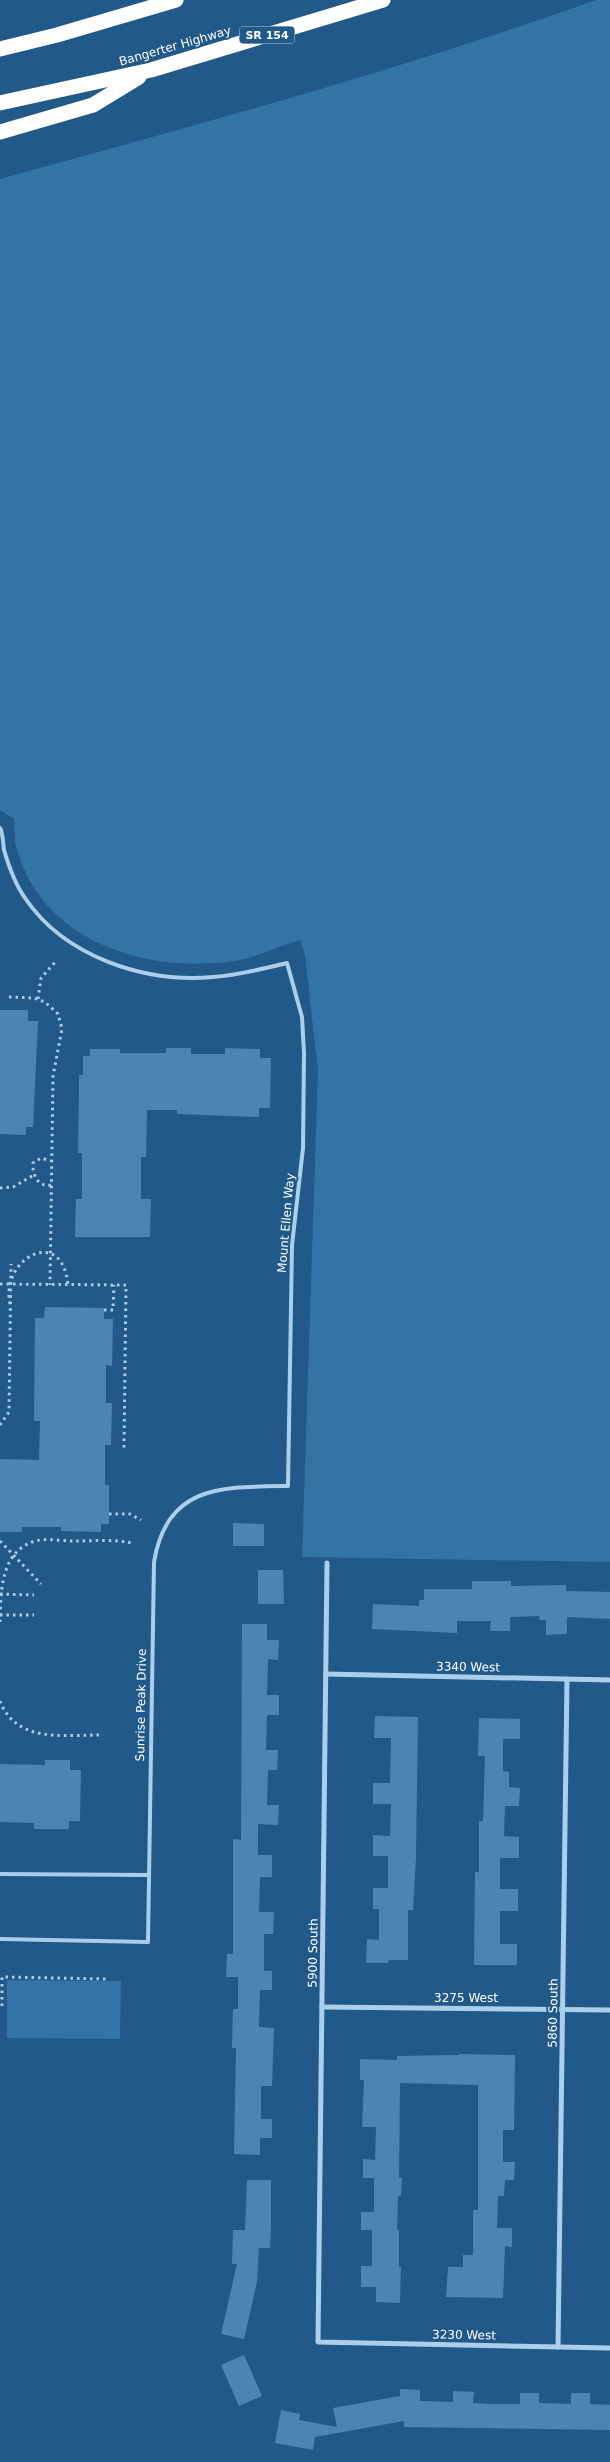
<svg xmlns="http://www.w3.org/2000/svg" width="610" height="2462" font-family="'DejaVu Sans',sans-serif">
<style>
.green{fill:#3473a5}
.building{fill:#4d85b2}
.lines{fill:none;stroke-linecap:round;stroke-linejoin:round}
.path{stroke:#abcfea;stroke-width:3;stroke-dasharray:2.5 4;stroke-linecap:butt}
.lane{stroke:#abcfea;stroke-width:4}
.street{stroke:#abcfea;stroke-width:5}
.highway{stroke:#fff;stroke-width:15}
.labels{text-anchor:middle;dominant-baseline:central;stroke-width:4;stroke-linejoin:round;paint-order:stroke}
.shield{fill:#215988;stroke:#bccddb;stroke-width:1}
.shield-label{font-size:11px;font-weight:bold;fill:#fff}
.street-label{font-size:12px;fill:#fff;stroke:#215988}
</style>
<rect width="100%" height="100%" fill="#215988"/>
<g class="green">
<path d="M596,0H610V1562L302,1557L318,1071L305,955L300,940C278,946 258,957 235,961C146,974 41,942 16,846C14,838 15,828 14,819L0,810V179C201,124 400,70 596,0Z"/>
<polygon points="7,1980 121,1981 120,2039 7,2038"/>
</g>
<g class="building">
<polygon points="0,1010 28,1010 28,1021 38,1021 33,1127 26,1127 26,1135 0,1134"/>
<polygon points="166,1048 191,1048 191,1054 225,1054 225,1048 260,1049 260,1058 271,1058 270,1108 259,1108 259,1117 177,1114 177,1110 147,1110 146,1157 141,1157 141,1199 151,1199 150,1237 75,1237 76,1199 82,1199 82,1153 78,1153 79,1092 79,1075 83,1075 83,1056 90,1056 90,1049 120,1049 120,1053 166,1053"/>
<polygon points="45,1307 104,1308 104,1319 113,1319 112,1366 106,1365 106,1403 112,1403 111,1445 105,1445 105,1485 109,1485 109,1524 101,1524 101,1532 61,1531 61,1527 22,1527 22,1532 0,1532 0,1459 39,1460 40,1421 34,1421 35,1318 44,1318"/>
<polygon points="233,1523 264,1524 264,1546 233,1546"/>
<polygon points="258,1570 283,1570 284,1604 258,1604"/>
<polygon points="472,1581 511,1581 511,1586 566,1585 566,1591 610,1592 610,1619 567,1617 567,1634 546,1635 546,1620 540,1620 539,1616 510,1617 510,1631 490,1631 491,1621 457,1621 457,1633 372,1629 373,1604 419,1606 419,1600 424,1600 424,1589 472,1589"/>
<polygon points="242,1624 267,1624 267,1640 279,1640 278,1660 268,1659 267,1695 279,1695 279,1715 267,1715 266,1750 278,1750 277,1770 268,1770 267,1805 279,1805 278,1825 258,1824 258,1855 272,1855 272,1877 260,1877 259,1912 274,1912 273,1934 264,1934 264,1971 272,1971 272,1990 260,1990 259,2027 274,2028 272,2086 261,2086 261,2119 272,2119 272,2138 260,2138 260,2155 234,2154 236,2048 232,2048 233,2009 238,2009 238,1977 226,1977 227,1954 233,1954 233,1839 241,1840"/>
<polygon points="375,1716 418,1717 416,1857 413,1910 408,1910 408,1960 389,1960 388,1963 366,1963 367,1939 379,1940 379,1909 373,1909 373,1888 388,1888 388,1856 373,1856 373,1835 390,1836 391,1804 373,1804 373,1783 390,1783 391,1738 374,1738"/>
<polygon points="479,1718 520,1719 520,1739 503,1739 503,1771 509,1772 509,1787 520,1788 519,1806 505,1806 504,1836 519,1837 519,1858 500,1858 500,1889 518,1889 518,1911 500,1911 500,1944 517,1944 517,1965 474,1965 475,1872 479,1872 479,1821 483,1821 485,1756 478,1756"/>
<polygon points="45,1760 70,1760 70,1770 81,1770 80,1821 69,1821 69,1829 34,1829 34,1823 0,1822 0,1764 45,1765"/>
<polygon points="459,2054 515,2055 514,2130 503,2130 503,2162 515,2162 514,2180 505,2180 504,2196 498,2196 497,2228 512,2228 512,2247 505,2246 503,2298 446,2297 448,2267 463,2267 463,2255 473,2255 473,2210 478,2210 478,2085 400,2083 399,2178 402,2178 401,2196 398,2196 397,2230 399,2230 399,2267 401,2267 400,2303 376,2302 376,2287 361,2287 361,2266 372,2266 372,2230 361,2230 361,2212 374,2212 374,2178 363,2178 363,2159 375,2160 376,2127 362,2127 364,2080 360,2080 360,2059 397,2060 397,2056 459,2055"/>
<polygon points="247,2180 271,2180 271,2228 270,2248 259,2248 257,2282 244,2339 221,2334 237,2264 232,2264 233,2230 245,2230"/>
<polygon points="244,2355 262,2396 239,2406 221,2365"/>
<polygon points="400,2389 420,2390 420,2401 453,2402 453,2391 474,2392 473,2403 490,2404 520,2404 520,2393 539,2393 539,2403 571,2404 571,2393 590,2393 590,2404 610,2405 610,2430 404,2427 404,2421 315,2437 313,2450 275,2443 281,2410 300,2414 299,2420 337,2427 333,2408 400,2396"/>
</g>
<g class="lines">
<g class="path">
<polyline points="9,997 34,998 45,1002 58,1014 62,1029 53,1076 50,1285"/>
<polyline points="38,999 41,978 57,960"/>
<path d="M51,1185C38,1188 32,1174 33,1163L41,1158L51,1161"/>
<polyline points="0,1188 13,1187 34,1175"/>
<polyline points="0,1284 126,1285 124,1448"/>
<path d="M10,1304C0,1259 62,1224 68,1285"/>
<polyline points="104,1310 113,1310 114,1285"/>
<polyline points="0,1425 9,1412 11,1264"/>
<polyline points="109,1514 130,1514 141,1520"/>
<polyline points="0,1541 41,1584"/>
<polyline points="0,1594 34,1595"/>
<polyline points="0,1615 34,1615"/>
<path d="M0,1622C1,1591 0,1552 35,1541C47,1538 62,1541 74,1541C93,1541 114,1539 132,1543"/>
<path d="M0,1701C16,1743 63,1735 100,1735"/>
<polyline points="2,2006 2,1977 106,1979"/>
</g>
<g class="lane">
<path d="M0,828C3,833 3,843 4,850C9,867 15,884 25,898C65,957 144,983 213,977C238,975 263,969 287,963L302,1017L304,1053L303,1148L292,1245L288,1486C223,1487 167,1484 154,1562L148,1942L0,1939"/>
<polyline points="0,1874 149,1875"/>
</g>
<g class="street">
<polyline points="327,1563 318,2342 610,2348"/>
<polyline points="326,1674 610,1680"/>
<polyline points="322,2007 610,2010"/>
<polyline points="558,2347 567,1679"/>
</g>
<g class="highway">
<polyline points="0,49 57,35 176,0"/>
<polyline points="0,103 151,70 383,0"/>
<polyline points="0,132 93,105 139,77"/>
</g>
</g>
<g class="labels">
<rect class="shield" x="239.5" y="26.5" width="55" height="17" rx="4"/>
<g class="shield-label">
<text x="267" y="35">SR 154</text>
</g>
<g class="street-label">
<text transform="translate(175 46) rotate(-16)">Bangerter Highway</text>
<text transform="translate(286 1223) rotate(-85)">Mount Ellen Way</text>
<text transform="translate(468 1667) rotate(1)">3340 West</text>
<text transform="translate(141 1705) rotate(-89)">Sunrise Peak Drive</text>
<text transform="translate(313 1953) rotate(-89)">5900 South</text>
<text x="466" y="1998">3275 West</text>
<text transform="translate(553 2013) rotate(-89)">5860 South</text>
<text transform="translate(464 2335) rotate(1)">3230 West</text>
</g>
</g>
</svg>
